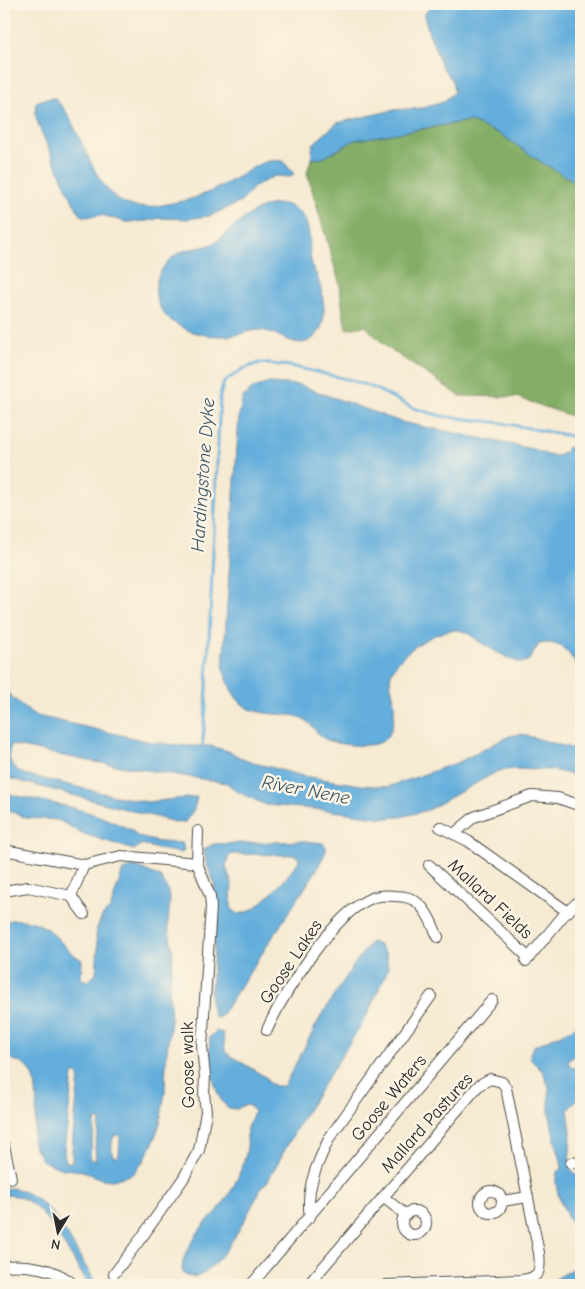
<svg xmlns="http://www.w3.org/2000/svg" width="585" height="1289" font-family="'Comic Neue',sans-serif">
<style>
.forest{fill:#84ae66;stroke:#586c48}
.water{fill:#64aedc;stroke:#486c84;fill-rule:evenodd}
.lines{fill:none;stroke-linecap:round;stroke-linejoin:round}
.stream{stroke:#64aedc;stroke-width:3}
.street-casing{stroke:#494844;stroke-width:12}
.street{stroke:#fff;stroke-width:10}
.labels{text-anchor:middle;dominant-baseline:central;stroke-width:5;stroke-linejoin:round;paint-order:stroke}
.street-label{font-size:18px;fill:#2b2b2b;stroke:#fcf5e5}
.water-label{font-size:19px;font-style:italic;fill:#3f5969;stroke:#fcf5e5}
</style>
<rect width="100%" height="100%" fill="#fcf5e5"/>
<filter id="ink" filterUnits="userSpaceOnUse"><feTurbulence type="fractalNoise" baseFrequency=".02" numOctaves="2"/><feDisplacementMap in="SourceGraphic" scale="10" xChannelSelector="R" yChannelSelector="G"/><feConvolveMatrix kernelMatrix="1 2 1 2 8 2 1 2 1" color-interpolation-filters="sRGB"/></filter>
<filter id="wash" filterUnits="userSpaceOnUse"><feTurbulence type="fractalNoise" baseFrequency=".0096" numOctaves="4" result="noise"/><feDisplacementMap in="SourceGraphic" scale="20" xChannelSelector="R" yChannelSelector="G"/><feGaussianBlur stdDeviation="1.12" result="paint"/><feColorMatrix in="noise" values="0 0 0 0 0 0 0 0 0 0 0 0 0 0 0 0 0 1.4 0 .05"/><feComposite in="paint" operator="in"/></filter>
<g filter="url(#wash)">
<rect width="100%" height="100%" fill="#f6ead2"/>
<polygon class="forest" points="469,121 500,134 544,164 574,181 581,179 581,416 571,416 516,397 460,396 385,346 365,326 347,329 343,314 340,285 307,173 311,159 323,158 355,140"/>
<g class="water">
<polygon points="433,4 581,4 581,179 574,181 544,164 500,134 469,121 355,140 323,158 311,159 313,144 337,123 394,110 423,108 443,102 454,92 452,80 442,67 429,33 424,15"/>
<path d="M54,98C65,107 71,120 77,133C89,157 103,200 133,206C147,210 164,204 178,202C201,198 222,186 241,175C258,165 263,159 283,161L294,174L290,177L274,176L254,187L241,202L209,216L187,219L161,218L146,221L126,222L102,215L86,217L81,215L73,202L39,127L35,112L36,102L45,99Z"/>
<path d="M285,204C294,208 300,211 305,220C312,233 308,251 312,265C313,270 317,274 318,279C324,297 330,326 312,339C298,350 280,334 266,331C262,330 255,330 251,331C246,332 241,334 236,335C221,337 201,336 187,330C181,326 173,323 168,318C146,296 155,266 181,252C192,247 206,249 217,241C232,229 247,213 266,206C272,204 279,204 285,204Z"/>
<path d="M269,383L299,385L401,422L533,449C547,454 558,463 568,447L581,451V672C570,655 563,639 539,644L529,660L521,663C510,660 493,650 483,644C473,638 466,629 453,630C433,631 392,657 390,679C390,684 392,689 393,694C395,710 396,733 381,742C370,748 335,745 325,739C313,732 312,720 296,716C279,713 254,716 241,703C232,695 227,680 223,669L239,415L243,397L247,394L253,388Z"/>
<path d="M4,690L33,715L151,742L187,746H210L228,751L247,761L274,768L303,776L361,785L388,787L459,762L509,736L521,734L581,751V776L551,770L513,769L498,771L428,810L401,817L385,818L325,810L266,805L236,791L227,783L89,761L11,745C7,758 10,766 23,774L115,796L147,802L197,797L194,809L185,822H175L11,779L4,774Z"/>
<polygon points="4,793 70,807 97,815 132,830 138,837 159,842 182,843 184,849 182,853 157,849 142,844 134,850 84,834 58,820 25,818 16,813 4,811"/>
<path d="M304,841L323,843L326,846V851L316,871L223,1013L220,1017H215L213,1014L210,1001L217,910L214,882L206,862L204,849L214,844ZM232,854L294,855L298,857L299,860C292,873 263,905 249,911C246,913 242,913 238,914L231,908L232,883L226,867L228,857Z"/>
<path d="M136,866L160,877L166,886L170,899L168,925L173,953L169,992L171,1020L166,1059L165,1092L160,1123L153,1143L143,1162L133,1174L113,1180L101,1179L83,1171L63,1169L52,1165L42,1160L32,1142C36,1124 41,1083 29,1069C23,1062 12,1060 4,1057V923C11,919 15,919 23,920C55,924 58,946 82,960L81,979L88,981L96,974L98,947L96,937L97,928L102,916L110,909L123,870ZM75,1072L79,1076C77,1104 72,1132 72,1161L67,1163L65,1158L64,1151L73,1075ZM96,1119L99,1120L100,1123L95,1147L96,1160H92L90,1158V1154ZM115,1135L120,1136L119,1154L116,1157L113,1156C111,1148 111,1142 115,1135Z"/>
<path d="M371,942L379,945L386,954L388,967L386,974L366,1017L301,1120L268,1181L262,1187C251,1207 215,1285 188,1276C170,1270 199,1230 206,1222C209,1219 212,1217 215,1214C223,1204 232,1191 237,1179C241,1169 246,1158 247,1147C248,1141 246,1134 247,1128C249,1122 253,1117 254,1111C249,1104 244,1103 238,1109C233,1109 230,1109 226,1106C212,1093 208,1054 210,1037L216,1031L223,1033L225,1051L228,1054L267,1078L268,1082L275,1086H284L321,1016L355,963Z"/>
<path d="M581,1025V1053L570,1059L568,1063L572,1067L581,1071V1094L568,1110L571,1132L569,1167L581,1179V1245C573,1224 551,1194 557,1172L562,1169L561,1161L554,1137L549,1111V1087L543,1072L531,1060L530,1053L534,1046Z"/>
<path d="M12,1188C56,1196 74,1254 98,1285H89C72,1262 40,1187 4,1196V1189Z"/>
<polygon points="581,1264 581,1277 579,1285 552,1285 554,1280"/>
</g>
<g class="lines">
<polyline class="stream" points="202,749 206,707 220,396 224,382 243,369 259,363 290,366 351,380 374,388 413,408 441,416 502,423 581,438"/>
</g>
</g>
<g filter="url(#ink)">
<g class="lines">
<g class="street-casing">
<g id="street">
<polyline points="440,827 468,841 568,912"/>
<polyline points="454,834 474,817 532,796 558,798 581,806"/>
<polyline points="4,850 84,865"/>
<polyline points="429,865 529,958"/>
<polyline points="4,891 28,887 71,896 84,914"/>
<polyline points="71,896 84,865 121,856 197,863"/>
<polyline points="526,961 563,916 581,899"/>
<path d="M267,1030C283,994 335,911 372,898C379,895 387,895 395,896C403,896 413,898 419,904C428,912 433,926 438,937"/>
<polyline points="4,1146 11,1178"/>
<polyline points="571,1163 581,1162"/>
<circle cx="491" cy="1202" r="11"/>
<polyline points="383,1197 406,1215"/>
<polyline points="502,1201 528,1197"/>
<circle cx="414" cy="1223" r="12"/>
<path d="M310,1217C305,1189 318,1161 330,1137L431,996"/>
<path d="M4,1266C28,1264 56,1268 74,1285"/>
<polyline points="114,1274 142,1237 183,1179 199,1150 206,1112 204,1093 205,1077 202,1046 211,907 210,896 197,863 198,831"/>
<polyline points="251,1285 492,1000"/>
<path d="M308,1285L479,1085L490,1079L502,1082L506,1088L539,1253C541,1271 540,1278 521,1280L386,1285"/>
</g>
</g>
<use href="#street" class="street"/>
</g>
</g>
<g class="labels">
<g class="street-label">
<text transform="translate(490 899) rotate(43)">Mallard Fields</text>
<text transform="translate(291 962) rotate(-56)">Goose Lakes</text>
<text transform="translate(188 1065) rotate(-91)">Goose walk</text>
<text transform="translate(389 1098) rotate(-50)">Goose Waters</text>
<text transform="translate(427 1123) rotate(-48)">Mallard Pastures</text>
</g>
<g class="water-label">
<text transform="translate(203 475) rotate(-86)">Hardingstone Dyke</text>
<text transform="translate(306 790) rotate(11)">River Nene</text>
</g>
</g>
<rect width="585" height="1289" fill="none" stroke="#fcf5e5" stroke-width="20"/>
<g transform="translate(58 1232) rotate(190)" stroke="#fcf5e5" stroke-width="4" paint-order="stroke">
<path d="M0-4L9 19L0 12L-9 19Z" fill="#2b2b2b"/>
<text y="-8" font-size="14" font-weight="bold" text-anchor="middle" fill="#2b2b2b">N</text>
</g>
</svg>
